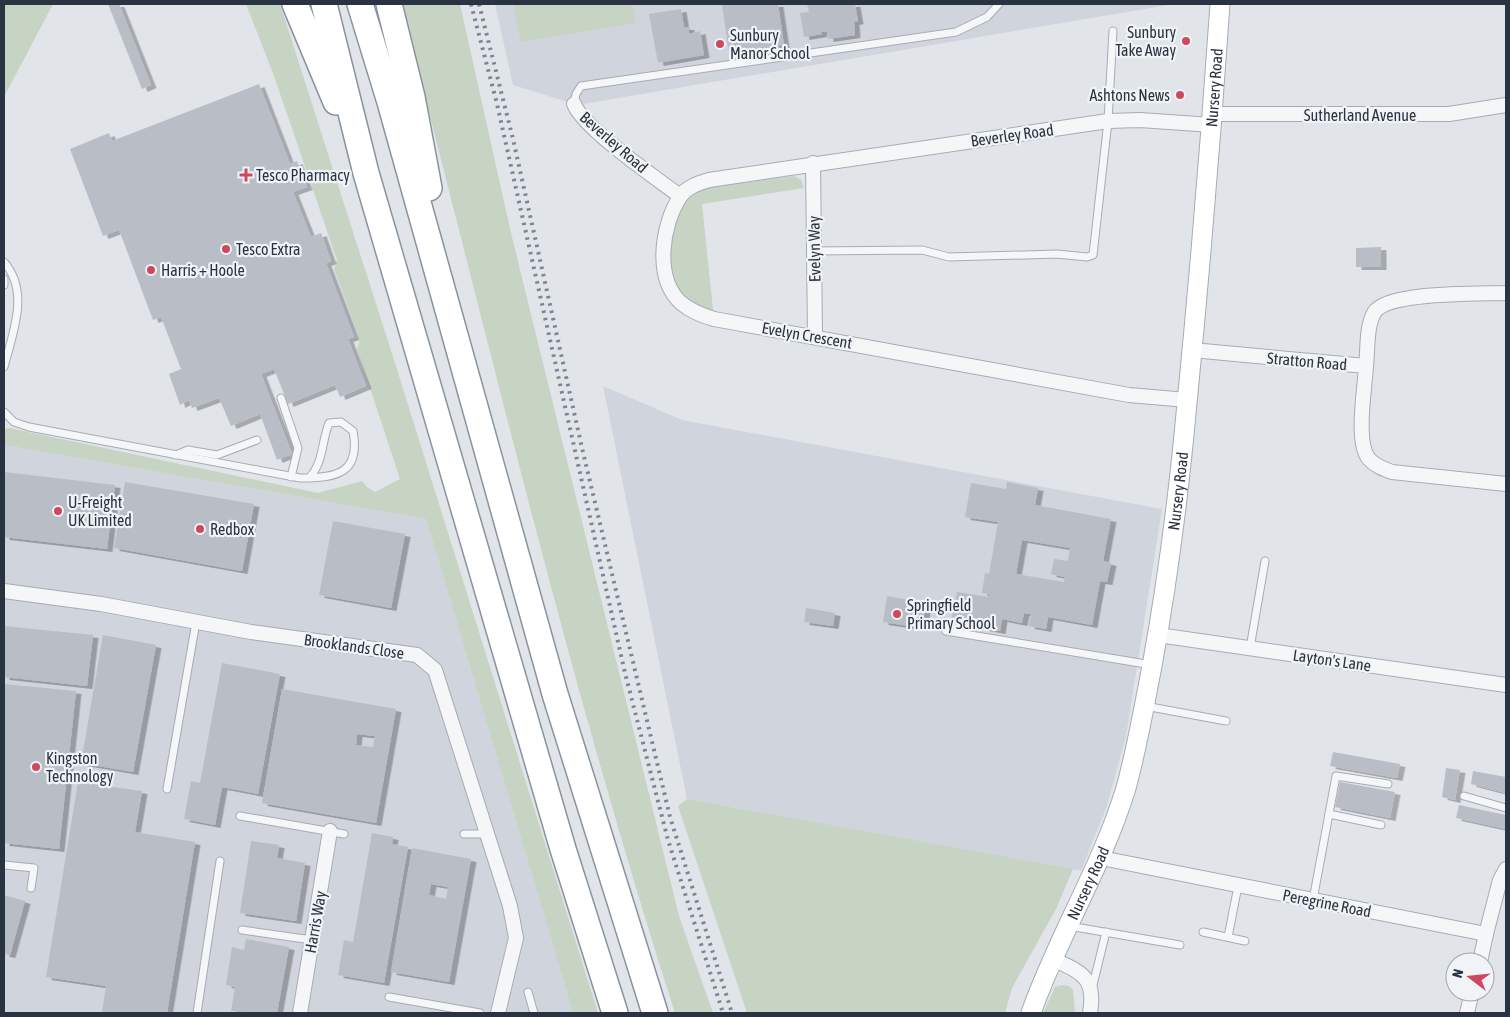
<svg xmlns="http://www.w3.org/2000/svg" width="1510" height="1017" font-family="'Asap Condensed',sans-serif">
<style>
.built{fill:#d0d4dc}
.green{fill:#c7d3c3}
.building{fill:#b9bec6;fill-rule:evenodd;filter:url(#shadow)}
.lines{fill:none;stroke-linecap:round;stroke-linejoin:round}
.lane-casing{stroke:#a6acb4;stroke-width:9}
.street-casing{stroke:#a6acb4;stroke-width:16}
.secondary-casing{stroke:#a6acb4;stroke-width:21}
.highway-casing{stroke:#8993a0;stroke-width:28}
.lane{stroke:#f4f6f8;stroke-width:7}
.street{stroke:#f4f6f8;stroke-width:14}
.secondary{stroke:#fff;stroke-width:19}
.highway{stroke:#fff;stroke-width:25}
.rail{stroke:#7b8593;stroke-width:4;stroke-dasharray:2.5 5;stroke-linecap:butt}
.poi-dot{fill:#cc495f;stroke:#f1f4f7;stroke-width:2}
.labels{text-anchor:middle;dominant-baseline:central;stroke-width:4.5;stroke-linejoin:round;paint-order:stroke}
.poi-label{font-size:16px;fill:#2a3341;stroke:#f1f4f7;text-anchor:start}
.street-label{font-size:16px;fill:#2a3341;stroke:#f1f4f7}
</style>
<defs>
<filter id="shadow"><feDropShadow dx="5.5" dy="3" stdDeviation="0" flood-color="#0004"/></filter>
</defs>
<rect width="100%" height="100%" fill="#e1e5ea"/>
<g class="built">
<polygon points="495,4 1174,4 583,104 574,104 513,85"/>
<polygon points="603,386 682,420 1162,509 1126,736 1107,806 1081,871 687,799"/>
<polygon points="4,445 426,519 573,1013 4,1013"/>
</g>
<g class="green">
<polygon points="4,4 53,4 4,97"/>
<polygon points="246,4 280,4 395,363 598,1013 573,1013 426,519 4,445 4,429 9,428 318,493 362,481 367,487 375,492 400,479 357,349 360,340 334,269 337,260 274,76"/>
<path d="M401,4H460L511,233L679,916L713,1013H675C568,681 489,341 401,4Z"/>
<polygon points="513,4 632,4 636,23 521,42"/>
<polygon points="794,176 801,180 804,188 702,204 714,319 679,301 663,266 680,196 709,187"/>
<polygon points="687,799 1073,869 1056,909 1012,988 1005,1013 747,1013 678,806"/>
<polygon points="1062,985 1069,986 1073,990 1075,1013 1043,1013 1055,987"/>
</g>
<g class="building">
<polygon points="108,4 119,4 151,85 142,89"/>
<polygon points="734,4 778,4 784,45 729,53 722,5"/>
<polygon points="807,4 855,4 858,21 854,22 855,35 828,39 827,32 821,32 822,34 804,37 800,13 809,12"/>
<polygon points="681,9 684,27 689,27 689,34 700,31 704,55 658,63 649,14"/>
<polygon points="259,84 290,164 297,161 307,187 293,192 311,237 321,233 331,261 326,263 354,337 348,339 366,386 340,397 335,385 288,404 274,369 261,374 292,454 277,460 260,414 231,426 219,398 192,408 189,400 180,405 169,374 181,369 161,317 153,320 119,230 103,236 70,149 109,133 112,141"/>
<polygon points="1381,247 1381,267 1356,267 1356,248"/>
<polygon points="4,472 115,485 107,549 4,537"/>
<polygon points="125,482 254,504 242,571 114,548"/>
<path d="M1007,482L1038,488L1035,505L1111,519L1103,561L1111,563L1107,582L1100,581L1092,625L1048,617L1046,629L1029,626L1031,614L1024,613L1022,623L1002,619L1000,631L951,622L957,592L989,597V594L982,593L985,573L989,574L998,522L965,517L971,483L1006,489ZM1022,540L1070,548L1068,561L1054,559L1051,574L1065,577L1064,582L1016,574Z"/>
<polygon points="333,521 405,534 391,608 319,595"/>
<polygon points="887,596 926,603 922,628 883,622"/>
<polygon points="806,608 835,613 833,626 804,622"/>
<polygon points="4,626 93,635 87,686 4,677"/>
<polygon points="103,635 156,645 133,772 81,763"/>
<polygon points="222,663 280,674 258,794 222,787 215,825 184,819 191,781 200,783"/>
<polygon points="4,684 76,691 59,849 4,843"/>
<path d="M282,689L396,709L376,823L262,803ZM357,734L375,736L373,747L356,745Z"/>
<polygon points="1333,752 1400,764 1397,778 1330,766"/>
<polygon points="1446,768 1460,770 1455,800 1442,797"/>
<polygon points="1473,771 1506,777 1506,793 1471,784"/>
<polygon points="78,782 142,791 135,832 195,842 167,1013 102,1013 106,986 46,977"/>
<polygon points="1340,782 1395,792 1390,818 1335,807"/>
<polygon points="1459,805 1506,815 1506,829 1456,818"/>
<polygon points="372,833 393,837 392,844 408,847 384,983 338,975 344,940 353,942"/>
<polygon points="251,841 279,845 277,858 305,863 296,921 240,913"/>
<path d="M412,848L471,859L449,982L391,972ZM431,884L448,887L446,899L429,895Z"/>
<polygon points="4,895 25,901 10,955 4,954"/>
<polygon points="246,939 289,947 277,1013 231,1011 235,987 226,985 232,947 244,950"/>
</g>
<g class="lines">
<g class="lane-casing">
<g id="lane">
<polyline points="574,104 576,94 581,86 956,32 987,17 999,4"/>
<polyline points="814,251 922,250 949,257 1057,254 1087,257 1093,255 1108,121 1113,31"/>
<path d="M4,262C30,292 13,332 4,367"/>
<polyline points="4,279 4,285"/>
<polyline points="281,398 298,448 291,477"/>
<path d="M4,412L14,422L29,427L300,478C336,478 361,474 353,431L341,422L329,423C321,443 324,462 309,478"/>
<polyline points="176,455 188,450 217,455 257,440"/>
<polyline points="946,631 1152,665"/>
<polyline points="1250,648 1265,561"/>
<polyline points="1145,706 1226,721"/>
<polyline points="167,789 196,622"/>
<polyline points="1464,796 1506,808"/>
<polyline points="1329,814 1381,825"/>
<polyline points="240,816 344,834"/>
<polyline points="464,834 487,834"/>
<polyline points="4,865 34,868 31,888"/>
<polyline points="1313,900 1336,776 1388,784"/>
<polyline points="1069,926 1180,945"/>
<polyline points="242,930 312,940"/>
<polyline points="1203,932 1245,941"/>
<polyline points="1228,937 1238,886"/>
<polyline points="1092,989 1106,932"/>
<polyline points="528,992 534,1013"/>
<polyline points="389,997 480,1013"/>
<polyline points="197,1013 220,861"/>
</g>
</g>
<g class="street-casing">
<g id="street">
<path d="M574,104C584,129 656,178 680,196"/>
<polyline points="1213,114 1449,114 1506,105"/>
<polyline points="813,163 815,335"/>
<path d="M1192,350L1366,366C1365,388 1355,442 1369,459C1375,466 1384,469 1392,472L1506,484"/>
<path d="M1366,366C1368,350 1366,327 1374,313C1386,291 1481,294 1506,293"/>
<path d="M1187,400L1129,395L714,319C701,315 690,311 680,302C654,277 662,224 680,197C686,187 699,183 709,180L1108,121L1140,120L1212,125"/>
<polyline points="4,591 101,604 251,632 417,655 435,670 510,906 516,938 498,1013"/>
<polyline points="1158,635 1506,685"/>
<polyline points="1101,858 1486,934 1500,880 1506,869"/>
<path d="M1053,959C1082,973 1096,977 1090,1013"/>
<polyline points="1480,962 1486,934"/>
<polyline points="300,1013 330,831"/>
<polyline points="1467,1013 1472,992"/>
</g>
</g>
<g class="secondary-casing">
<g id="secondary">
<path id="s1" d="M1031,1013C1058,936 1102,867 1126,788C1137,748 1144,707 1152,666C1168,579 1179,492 1187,403C1200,270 1211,137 1220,4"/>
</g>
</g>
<g class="highway-casing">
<g id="highway">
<polyline points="295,4 336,102"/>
<polyline points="324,4 366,173 563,849 615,1013"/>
<polyline points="360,4 390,102 555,694 655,1013"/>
<polyline points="389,4 412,97 429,188"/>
</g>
</g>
<use href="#lane" class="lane"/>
<use href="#street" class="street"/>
<use href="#secondary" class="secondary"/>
<use href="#highway" class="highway"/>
<g class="rail">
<polyline points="471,4 497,104 625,673 668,840 723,1013"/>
<polyline points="479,4 513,139 582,448 670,817 732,1013"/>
</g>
</g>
<g class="poi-dot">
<circle cx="1186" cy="41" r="5"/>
<circle cx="720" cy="44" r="5"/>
<circle cx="1180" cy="95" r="5"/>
<path d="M243.5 167.5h5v5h5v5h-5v5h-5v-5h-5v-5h5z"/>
<circle cx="226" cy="249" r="5"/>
<circle cx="151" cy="270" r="5"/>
<circle cx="58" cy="511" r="5"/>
<circle cx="200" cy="529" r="5"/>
<circle cx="897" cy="614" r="5"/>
<circle cx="36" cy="767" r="5"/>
</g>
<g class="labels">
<g class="poi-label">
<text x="1176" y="32" text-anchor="end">Sunbury<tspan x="1176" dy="18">Take Away</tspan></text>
<text x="730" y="35">Sunbury<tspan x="730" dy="18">Manor School</tspan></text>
<text x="1170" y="95" text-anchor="end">Ashtons News</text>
<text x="256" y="175">Tesco Pharmacy</text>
<text x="236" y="249">Tesco Extra</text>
<text x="161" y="270">Harris + Hoole</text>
<text x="68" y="502">U-Freight<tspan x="68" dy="18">UK Limited</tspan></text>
<text x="210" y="529">Redbox</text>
<text x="907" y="605">Springfield<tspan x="907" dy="18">Primary School</tspan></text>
<text x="46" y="758">Kingston<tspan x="46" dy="18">Technology</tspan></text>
</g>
<g class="street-label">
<text stroke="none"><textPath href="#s1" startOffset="951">Nursery Road</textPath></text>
<text x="1360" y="115">Sutherland Avenue</text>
<text transform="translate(1012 135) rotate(-8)">Beverley Road</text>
<text transform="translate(614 142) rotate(41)">Beverley Road</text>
<text transform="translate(814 249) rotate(-91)">Evelyn Way</text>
<text transform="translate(807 335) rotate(10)">Evelyn Crescent</text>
<text transform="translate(1307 361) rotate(5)">Stratton Road</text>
<text stroke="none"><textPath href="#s1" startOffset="546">Nursery Road</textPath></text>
<text transform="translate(354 646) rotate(8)">Brooklands Close</text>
<text transform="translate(1332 660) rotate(8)">Layton's Lane</text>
<text stroke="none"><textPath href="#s1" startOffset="142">Nursery Road</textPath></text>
<text transform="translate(1327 903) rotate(11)">Peregrine Road</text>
<text transform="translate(315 922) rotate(-80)">Harris Way</text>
</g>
</g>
<rect width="1510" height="1017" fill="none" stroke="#2a3341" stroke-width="10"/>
<g transform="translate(1470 977) rotate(286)"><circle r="24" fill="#f1f4f7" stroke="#a1a7ae"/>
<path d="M0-4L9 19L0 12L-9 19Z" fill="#cc495f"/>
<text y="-8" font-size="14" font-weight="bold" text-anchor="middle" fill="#2a3341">N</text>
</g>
</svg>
